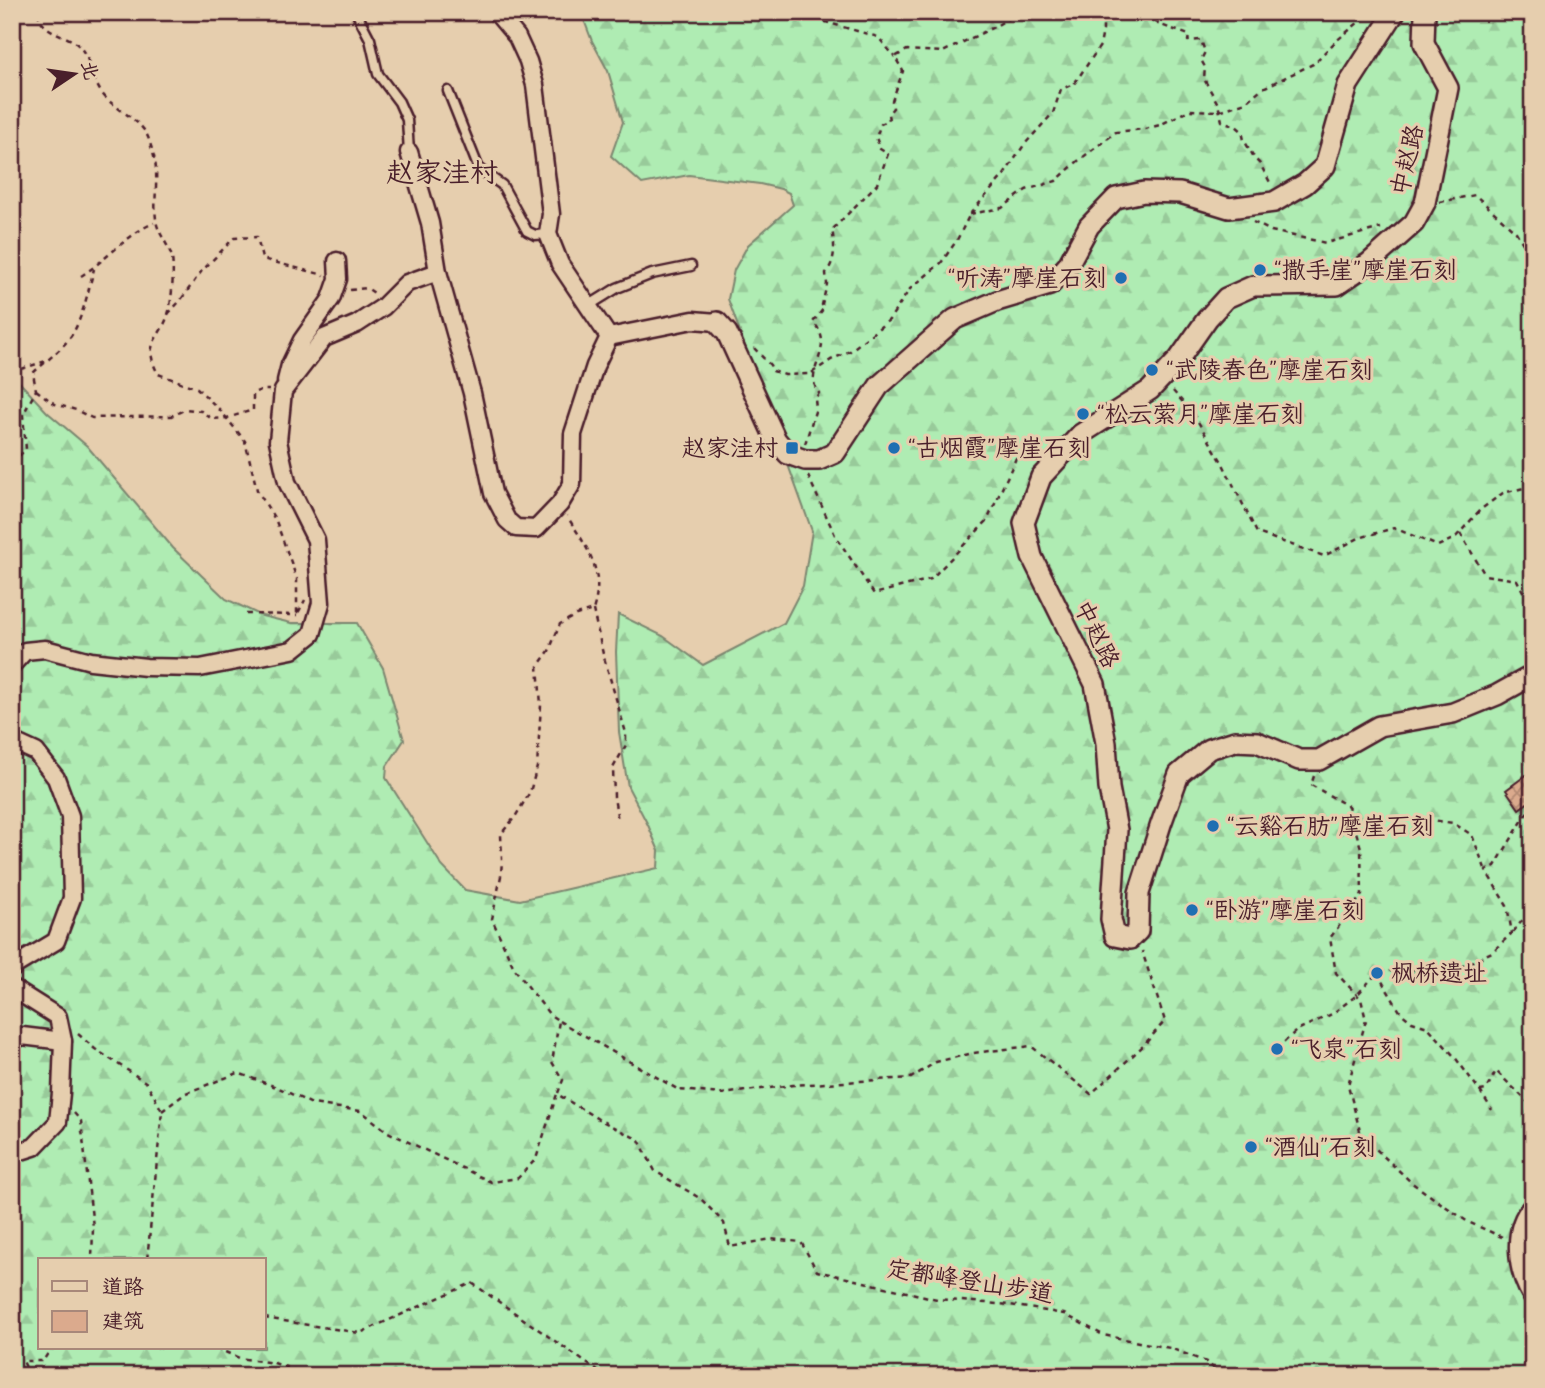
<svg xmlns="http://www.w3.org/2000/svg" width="1545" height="1388" font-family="'Comic Neue','LXGW WenKai TC',sans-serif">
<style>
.forest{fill:url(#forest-firs);stroke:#7c866f;stroke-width:2;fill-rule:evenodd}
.building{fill:url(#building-cross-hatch);stroke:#4a1f2b;stroke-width:2;filter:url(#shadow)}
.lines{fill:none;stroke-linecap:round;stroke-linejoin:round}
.service-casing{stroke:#4a1f2b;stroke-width:13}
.minor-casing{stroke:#4a1f2b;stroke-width:21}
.tertiary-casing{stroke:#4a1f2b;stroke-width:24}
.path{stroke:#4a1f2b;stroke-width:2.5;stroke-dasharray:5 5;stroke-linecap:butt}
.service{stroke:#e6ceae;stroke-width:8}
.minor{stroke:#e6ceae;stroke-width:16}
.tertiary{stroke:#e6ceae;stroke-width:19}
.poi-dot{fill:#1f6fb2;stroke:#e6ceae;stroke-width:2.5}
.labels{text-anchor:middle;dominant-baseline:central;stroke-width:6;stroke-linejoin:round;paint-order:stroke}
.street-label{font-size:24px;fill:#4a1f2b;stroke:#e6ceae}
.poi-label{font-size:24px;fill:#4a1f2b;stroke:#e6ceae;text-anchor:start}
.quarter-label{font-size:28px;fill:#4a1f2b;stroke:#e6ceae}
</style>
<defs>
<pattern id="forest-firs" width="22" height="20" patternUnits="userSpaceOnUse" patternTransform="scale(1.75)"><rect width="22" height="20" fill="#afecb3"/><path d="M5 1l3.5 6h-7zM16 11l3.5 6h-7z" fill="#98ca9a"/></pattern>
<pattern id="building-cross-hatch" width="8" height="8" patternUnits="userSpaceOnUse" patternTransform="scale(1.75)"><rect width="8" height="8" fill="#dbaa8d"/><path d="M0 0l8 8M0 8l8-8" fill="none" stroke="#b48a73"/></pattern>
<filter id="shadow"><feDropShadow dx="3.5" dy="3.5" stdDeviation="2" flood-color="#0004"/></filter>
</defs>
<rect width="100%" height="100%" fill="#e6ceae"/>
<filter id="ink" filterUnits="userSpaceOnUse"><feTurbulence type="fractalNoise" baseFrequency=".0143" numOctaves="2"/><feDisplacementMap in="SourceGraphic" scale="14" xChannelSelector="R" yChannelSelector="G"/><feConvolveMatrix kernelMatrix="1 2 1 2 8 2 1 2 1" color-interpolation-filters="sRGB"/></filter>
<g filter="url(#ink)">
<path class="forest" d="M581,12H1533V1376H12V374L47,412L87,446L173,548L226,599L262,616L291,623H357L383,668L404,740L387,766L386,778L442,866L465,890L520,900L658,868L659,851L648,825L628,787L619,732L616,652L618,614L663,636L703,665L784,623L803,586L812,531L728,299L734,270L748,245L793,205L789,193L781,189L760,184L689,175L642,184L611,156L623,122L608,71L592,41ZM40,1260H264V1348H40Z"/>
<polygon class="building" points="1533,770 1533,799 1519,809 1506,790"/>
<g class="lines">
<g class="service-casing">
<g id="service">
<polyline points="356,12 370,39 378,74 399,102 407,120 409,152"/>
<polyline points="448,91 479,169 502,185 527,231 535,235 548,234"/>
<polyline points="588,306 617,288 652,274 691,266"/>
</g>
</g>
<g class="minor-casing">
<g id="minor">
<polyline points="496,12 517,37 528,61 535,85 551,214 548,234 560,264 609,337"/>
<polyline points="409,152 430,223 438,272 472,393 493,493 507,520 516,528 536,529 560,504 572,484 573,434 595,366 609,337 693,320 717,322"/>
<polyline points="286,381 290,365 302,340 331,299 338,279 337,261"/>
<polyline points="12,665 25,651 45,649 91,661 146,667 200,668 292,650 312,634 321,603 316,540 287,482 278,441 283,391 324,338 357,324 383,307 407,283 438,272"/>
<polyline points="12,741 36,752 56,778 70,816 72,898 56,941 16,965 12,969"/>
<polyline points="12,988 58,1017 63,1041 61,1093 58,1122 34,1147 12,1154"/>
<polyline points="12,1041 22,1036 63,1041"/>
</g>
</g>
<g class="tertiary-casing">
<g id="tertiary">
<polyline points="1425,12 1424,43 1448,88 1425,203 1414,223 1369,263 1337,285 1253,286 1226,298 1207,319 1179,359 1150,390 1081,434 1041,477 1024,523 1032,557 1095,684 1106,743 1109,788 1117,830 1111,919 1115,936 1130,939 1138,931 1139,893 1161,824 1179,774 1209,749 1235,741 1257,742 1299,760 1319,760 1379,726 1453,713 1497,695 1533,675"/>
<polyline points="717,322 727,333 776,440 788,454 805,460 819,460 835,453 879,386 955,319 997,301 1050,285 1068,265 1089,226 1116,198 1144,192 1180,193 1229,208 1274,202 1305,184 1325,166 1348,85 1395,12"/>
<path d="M1533,1207C1512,1229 1518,1272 1533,1296"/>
</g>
</g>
<g class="path">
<path d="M38,12C41,33 64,33 77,44C91,57 91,77 101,92C112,109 143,119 149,140C152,149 156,161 156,171C157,187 154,203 156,219C157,233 169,244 172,258C174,271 172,298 169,311C162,340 141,341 158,374L197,388L220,410L245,441L257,490L276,521L297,579V615L305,600"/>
<polyline points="796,12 801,15 878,37 895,57"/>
<polyline points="1140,12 1141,15 1155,18 1158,24 1189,35 1188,41 1201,40 1205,52 1201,60 1205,67 1204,79 1218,104 1222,121 1236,126 1242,131 1244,140 1255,159 1260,164 1272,186"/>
<polyline points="1440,202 1475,195 1516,232 1533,260"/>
<polyline points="970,214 1002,208 1026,190 1056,181 1078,161 1116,132 1145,129 1160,125 1189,110 1219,111 1246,102 1261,89 1313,64 1335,42 1371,12"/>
<polyline points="1253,222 1271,231 1326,243 1381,228"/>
<path d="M81,276C105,261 130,232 154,223"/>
<polyline points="350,290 367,288 377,295"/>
<polyline points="168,314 180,301 201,272 234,238 257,237 262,259 324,275"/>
<polyline points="754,348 770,365 773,371 785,375 810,374 831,360 850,351 889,320 910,289 941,263 957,240 970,214 1004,175 1024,145 1053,113 1061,89 1074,84 1100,46 1103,31 1103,12"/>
<polyline points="12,372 46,361"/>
<polyline points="36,390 55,404 76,410 92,418 171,416 186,409 201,411 212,419 227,418 253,410 253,393 261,390 269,390"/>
<polyline points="1173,391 1194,415 1222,462 1257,533 1324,556 1359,538 1394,528 1438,546 1455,538 1480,510 1503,493 1524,488 1533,482"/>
<path d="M805,444L816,408L815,399L819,393C801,371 838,348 813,322L824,308L822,305L827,284L826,273C836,260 835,245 832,230L877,184L888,154L880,149L876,137L881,124L889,120L888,114L893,108L892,101L903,71L895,57L907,50L943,52L994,27L1019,12"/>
<path d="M12,463L26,449L23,415L36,390L33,373C46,361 63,349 73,333C83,316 89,288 94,269"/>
<polyline points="808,476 835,535 874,594 931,579 987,521 1017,456 1047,445"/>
<polyline points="1460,533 1485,575 1517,580 1528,601 1533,603"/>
<polyline points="593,610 603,654 626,733 626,745 613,768 614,797 618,821"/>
<polyline points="246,614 297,615"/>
<polyline points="1529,644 1533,642"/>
<polyline points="1314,776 1311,785 1348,806 1361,848 1362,895 1330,938 1336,973 1361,999 1366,1020 1348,1085 1361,1135 1412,1183 1468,1222 1502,1237"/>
<polyline points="1417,818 1453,823 1472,835 1486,871"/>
<polyline points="1513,932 1533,907"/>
<polyline points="1377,973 1401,1013 1412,1022 1428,1027 1454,1056 1480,1091 1486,1090 1496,1071 1533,1107"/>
<polyline points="559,1021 679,1090 722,1094 793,1085 911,1078 936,1062 973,1053 1031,1046 1091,1094 1143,1046 1165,1021 1142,951"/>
<polyline points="78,1034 95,1049 147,1083 162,1111 147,1260"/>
<polyline points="1277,1049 1297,1030 1332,1014 1357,995 1377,973 1399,970 1463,966 1492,952 1512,933 1507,906 1486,871 1495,866 1533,803"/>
<polyline points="1480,1091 1492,1110"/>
<path d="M558,1093L563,1080L552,1062L559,1021L549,1014L514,968L492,919L501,876L502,859L501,834L515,817L530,792L537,767L541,705L538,666L549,651L560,624L576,615L593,610C606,571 587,548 567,516"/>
<polyline points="162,1111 186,1093 238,1073 279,1088 312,1104 361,1111 388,1132 491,1182 518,1178 536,1159 557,1094 598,1119 639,1140 655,1171 701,1199 724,1223 730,1247 771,1239 801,1242 817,1271 937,1299 1010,1305 1064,1314 1103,1335 1170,1348 1206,1362 1223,1376"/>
<polyline points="74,1113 81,1121 93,1227 92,1260"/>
<polyline points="264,1318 360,1333 472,1283 605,1376"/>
<polyline points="216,1348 239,1358 274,1363 312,1376"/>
<polyline points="30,1376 23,1361 43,1361 50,1350 56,1348"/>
</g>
<use href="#service" class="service"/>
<use href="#minor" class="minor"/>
<use href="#tertiary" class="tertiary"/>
</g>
</g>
<g class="poi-dot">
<circle cx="1260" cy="270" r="7"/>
<circle cx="1121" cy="278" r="7"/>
<circle cx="1152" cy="370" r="7"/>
<circle cx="1083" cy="414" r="7"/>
<rect x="785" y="441" width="14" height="14" rx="3.5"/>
<circle cx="894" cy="448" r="7"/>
<circle cx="1213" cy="826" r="7"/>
<circle cx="1192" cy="910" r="7"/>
<circle cx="1377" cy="973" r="7"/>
<circle cx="1277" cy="1049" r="7"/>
<circle cx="1251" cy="1147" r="7"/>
</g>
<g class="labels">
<g class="street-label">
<text transform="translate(1407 160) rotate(-77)">中赵路</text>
<text transform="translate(1097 634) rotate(64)">中赵路</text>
<text transform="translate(970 1281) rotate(9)">定都峰登山步道</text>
</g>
<g class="poi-label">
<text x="1274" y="270">“撒手崖”摩崖石刻</text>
<text x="1107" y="278" text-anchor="end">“听涛”摩崖石刻</text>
<text x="1166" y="370">“武陵春色”摩崖石刻</text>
<text x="1097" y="414">“松云萦月”摩崖石刻</text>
<text x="778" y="448" text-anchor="end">赵家洼村</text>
<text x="908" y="448">“古烟霞”摩崖石刻</text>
<text x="1227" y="826">“云谿石肪”摩崖石刻</text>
<text x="1206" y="910">“卧游”摩崖石刻</text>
<text x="1391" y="973">枫桥遗址</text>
<text x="1291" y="1049">“飞泉”石刻</text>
<text x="1265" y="1147">“酒仙”石刻</text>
</g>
<g class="quarter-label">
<text x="442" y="173">赵家洼村</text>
</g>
</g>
<rect width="1545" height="1388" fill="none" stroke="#e6ceae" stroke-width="42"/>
<rect x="21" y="21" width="1503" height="1346" fill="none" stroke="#4a1f2b" stroke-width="2.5" filter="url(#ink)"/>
<rect x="38" y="1258" width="228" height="91" fill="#e6ceae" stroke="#a8887a" stroke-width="2"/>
<rect x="52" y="1281" width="35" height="10" fill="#e6ceae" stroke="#a8887a" stroke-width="2"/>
<text x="102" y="1294" font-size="21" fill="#4a1f2b">道路</text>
<rect x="52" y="1311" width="35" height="21" fill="#dbaa8d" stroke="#a8887a" stroke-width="2"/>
<text x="102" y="1328" font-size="21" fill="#4a1f2b">建筑</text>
<g transform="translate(74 74) rotate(77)" stroke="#e6ceae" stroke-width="5" paint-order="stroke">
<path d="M0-5L12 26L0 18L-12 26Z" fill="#4a1f2b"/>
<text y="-10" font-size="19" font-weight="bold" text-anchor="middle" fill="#4a1f2b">北</text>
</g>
</svg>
